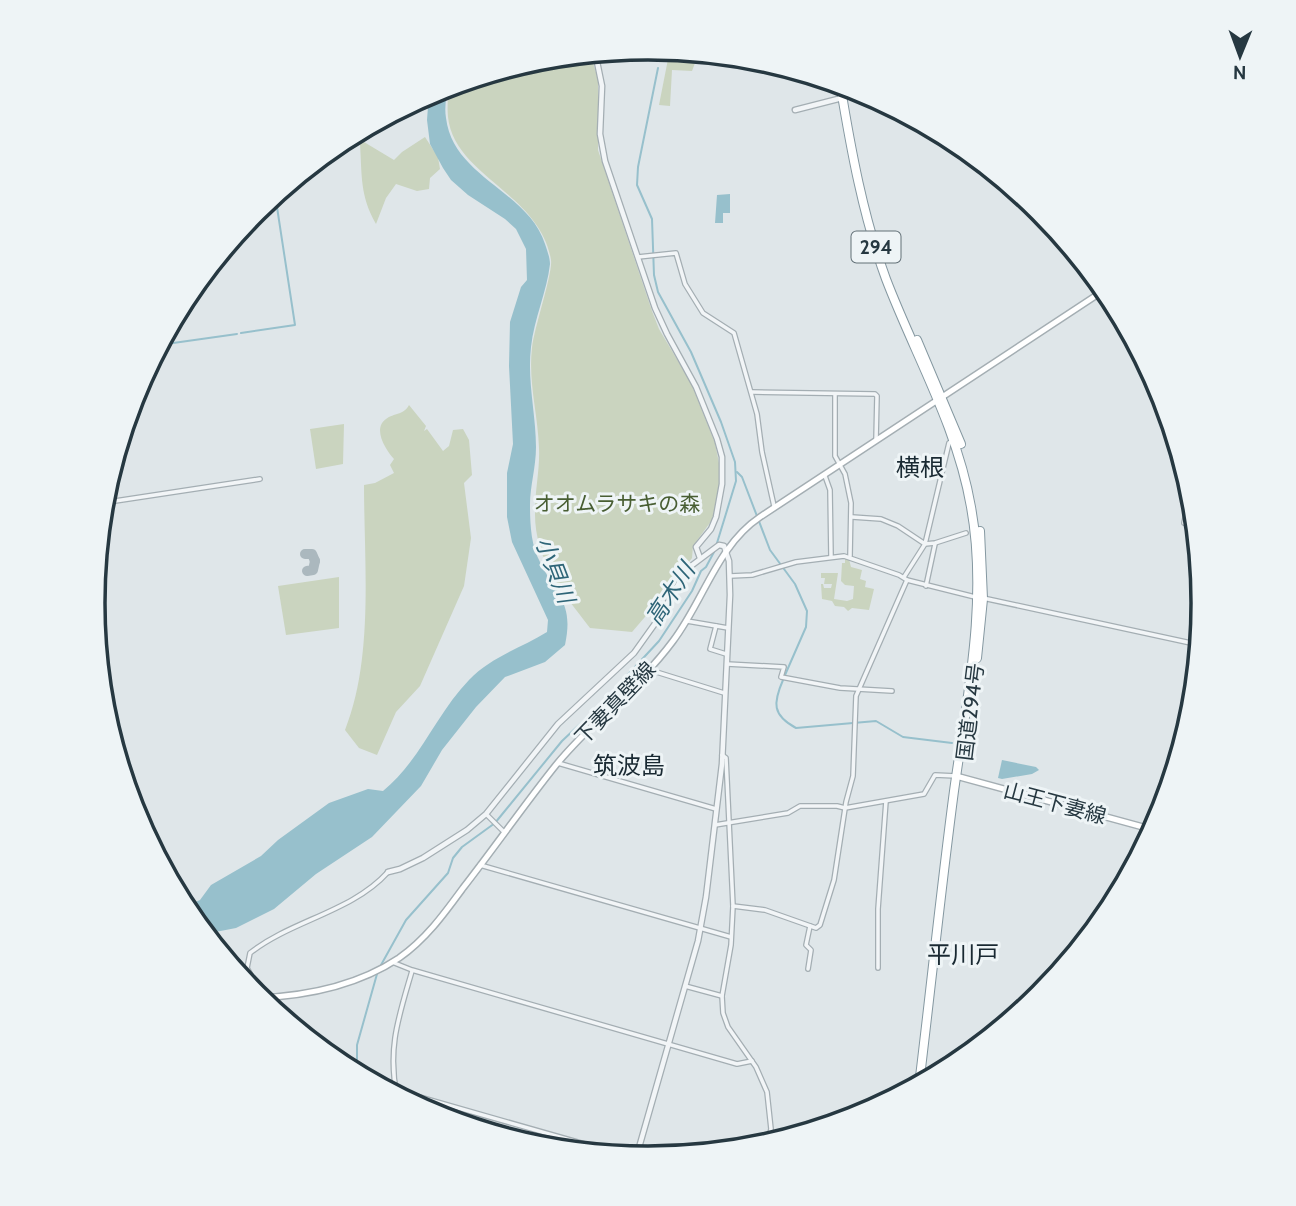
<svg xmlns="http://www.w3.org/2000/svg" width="1296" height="1206" font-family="Cabin,'Noto Sans JP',sans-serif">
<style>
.green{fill:#cad4bf}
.water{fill:#97c0cc}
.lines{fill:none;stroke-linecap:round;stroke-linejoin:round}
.stream{stroke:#97c0cc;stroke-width:2}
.taxiway{stroke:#abb8be;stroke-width:10}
.minor-casing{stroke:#a4aeb3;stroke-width:6}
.tertiary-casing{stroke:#a4aeb3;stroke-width:7}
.secondary-casing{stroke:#a4aeb3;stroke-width:8}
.trunk-casing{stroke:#8598a1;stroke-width:10}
.minor{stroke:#f2f5f7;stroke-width:3.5}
.tertiary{stroke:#f2f5f7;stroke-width:4.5}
.secondary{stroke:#fff;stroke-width:5}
.trunk{stroke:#fff;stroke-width:8}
.labels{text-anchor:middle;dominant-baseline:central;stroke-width:6;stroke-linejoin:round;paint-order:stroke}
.shield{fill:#eef4f6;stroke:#627077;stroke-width:2}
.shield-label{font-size:19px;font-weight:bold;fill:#263841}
.park-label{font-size:21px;fill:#485e33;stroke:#eef4f6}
.street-label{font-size:21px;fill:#263841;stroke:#eef4f6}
.water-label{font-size:23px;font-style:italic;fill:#2e6578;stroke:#eef4f6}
.quarter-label{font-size:24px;fill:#192932;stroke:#eef4f6}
.rim{fill:none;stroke:#263841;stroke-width:3.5}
</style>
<rect width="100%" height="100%" fill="#dfe6e9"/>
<g class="green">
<polygon points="670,49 711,53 709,64 695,63 692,71 672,70 670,106 659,105"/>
<path d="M590,53L598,79V150L652,311L659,329L691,383L715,443L720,468L719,490L712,520L693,546L692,558L663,596L632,632L590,628C562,591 534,560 535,511C535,490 540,469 539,448C538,414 528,382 532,348C534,328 553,273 551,260C540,193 454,176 448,117C447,107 448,96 449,85L540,58Z"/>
<path d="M425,137L438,157L440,169L430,178L429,189L417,191L396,184L386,198L376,224C360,196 362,176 360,144L364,142L394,160L402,152Z"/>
<path d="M409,405L426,426L424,431L427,429L443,451L449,446L453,430L463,429L469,440L472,475L464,483L471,538L464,586L420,686L396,712L377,755L359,748L345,730C374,658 364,562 364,485L375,483L394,473L390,465L394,459C386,450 372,429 386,419C394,413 404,415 409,405Z"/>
<polygon points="344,424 343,464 316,469 310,429"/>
<polygon points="845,557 849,559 851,567 862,570 860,579 866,581 865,587 874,589 869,610 852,608 848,611 844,607 835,606 832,601 822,599 821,584 823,584 824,588 831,588 832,584 824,584 825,578 821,578 821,573 838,573 834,599 847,601 853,599 854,586 845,585 841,581 842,563 845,563"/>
<polygon points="339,577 339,628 286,635 278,586"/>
</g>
<g class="water">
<path d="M447,86C447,96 444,107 446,118C453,177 528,191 545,244C547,250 550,258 550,264C547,291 534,319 531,347C527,381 536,414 536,447C536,467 530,486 530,505C530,524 531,546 540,562C557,597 574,602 565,645L545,662L505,677L476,707L442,750L421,786L372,837L316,874L274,909L236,928L205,934L184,907L200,900L211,885L261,856L278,840L329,803L368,789L383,791C420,761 436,714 469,680C491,657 521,648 547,632L548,620L512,542L507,517V473L513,444L509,366L510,322L521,287L527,280L526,249L516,229L505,219L468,195L451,180L443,168L430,144L427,120L429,93Z"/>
<polygon points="730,194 730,213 723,213 723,223 715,223 717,195"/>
<polygon points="1002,760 1036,767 1039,770 1032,774 1002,779 998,778"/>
</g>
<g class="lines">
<g class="stream">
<polyline points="658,68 638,167 637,185 652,219 654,275 658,292 691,352 721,422 735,462 736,481 717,543"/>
<polyline points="241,333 295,325 275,194"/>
<polyline points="159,345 237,334"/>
<polyline points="737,472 742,477 770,550 795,584 807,611 806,627 785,675"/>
<path d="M783,680C773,703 772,715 796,728L876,721L903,737L952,743"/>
<polyline points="381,965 406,920 448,873 453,858 462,847 495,823 562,741 595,710 659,641 692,591 701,571 706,567 714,552"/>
<polyline points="357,1075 357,1045 377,974"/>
</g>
<g class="taxiway">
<polyline points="305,554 312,554 315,561"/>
<polyline points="307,571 313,570 315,561"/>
</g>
<g class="minor-casing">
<g id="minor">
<polyline points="638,257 676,253 685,284 703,313 734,333 757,414 762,452 774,506"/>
<polyline points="752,392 875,394 877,396 876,440"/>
<polyline points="835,394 835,456 845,474 851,503 850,556"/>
<polyline points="825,476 830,490 831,556"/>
<polyline points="1191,488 1184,523 1196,526"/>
<polyline points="102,503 260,479"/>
<polyline points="852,517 881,519 898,526 925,544 949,443 952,441"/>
<polyline points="730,576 752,575 796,562 844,556 899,575 907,580 975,597"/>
<polyline points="904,577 925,544 935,543 966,533"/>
<polyline points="926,586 935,544"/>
<polyline points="983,598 1200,645"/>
<polyline points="687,621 728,628"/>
<polyline points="716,626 710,649 726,654"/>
<polyline points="727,664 784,667 781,677 840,688 892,691"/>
<polyline points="650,670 724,693"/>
<polyline points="722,755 726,758 733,906 731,945 722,996 723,1013 728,1027 756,1067 767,1092 771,1129 767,1145"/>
<polyline points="558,763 716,809"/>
<polyline points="486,814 504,832"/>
<polyline points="715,825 788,813 800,806 837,806 845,808 924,794 935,775 956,776"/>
<polyline points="480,865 731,937"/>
<polyline points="733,906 765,910 816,928 820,925 834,880 846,802 853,776 856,696 907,580"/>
<polyline points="221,955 227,952"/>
<polyline points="392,962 412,970 737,1064 752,1061"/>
<polyline points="878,968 878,909 886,801"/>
<polyline points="808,969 811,950 806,945 810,926"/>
<polyline points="685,986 722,996"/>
<path d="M261,998V993L247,968L250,953C292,920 352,912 388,872"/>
<polyline points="395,1090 630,1157"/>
<path d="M397,1096C387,1048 399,1016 412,971"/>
</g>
</g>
<g class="tertiary-casing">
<g id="tertiary">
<polyline points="595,52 602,86 600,134 605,161 655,308 667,334 696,387 717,439 722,457 722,484 716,517 711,529 696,547 700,558"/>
<polyline points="795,110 842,98"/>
<polyline points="388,872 400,869 423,858 467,830 486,814 558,724 634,653 659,618 687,569 719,545 724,546 729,561 730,595 722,764 706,897 698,941 636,1158"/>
</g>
</g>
<g class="secondary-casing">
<g id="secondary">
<polyline points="956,776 1154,830"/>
<path d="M257,998C307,996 357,986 399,958C426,939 444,914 463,888C495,847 524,805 556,765C592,721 639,687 673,641C704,600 717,546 760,517L1106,289"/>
</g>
</g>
<g class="trunk-casing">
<g id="trunk">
<path d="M840,83C851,150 863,216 886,279C915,355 957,426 971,507C988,600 967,698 954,791C941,889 931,987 919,1085"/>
<polyline points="917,340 961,444"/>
<polyline points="977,658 983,599 980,531"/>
</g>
</g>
<use href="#minor" class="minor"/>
<use href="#tertiary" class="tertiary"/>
<use href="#secondary" class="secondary"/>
<use href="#trunk" class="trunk"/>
</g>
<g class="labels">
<rect class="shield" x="851.5" y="231.5" width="49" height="31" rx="5"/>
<g class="shield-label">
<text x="876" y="247">294</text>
</g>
<g class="park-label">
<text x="617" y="503">オオムラサキの森</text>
</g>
<g class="street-label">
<text transform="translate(615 703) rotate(-46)">下妻真壁線</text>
<text transform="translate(970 712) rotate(-83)">国道294号</text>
<text transform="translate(1055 803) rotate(15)">山王下妻線</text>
</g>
<g class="water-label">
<text transform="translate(555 570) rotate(69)">小貝川</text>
<text transform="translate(670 594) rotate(-57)">高木川</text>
</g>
<g class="quarter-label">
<text x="920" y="467">横根</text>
<text x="629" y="765">筑波島</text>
<text x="963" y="954">平川戸</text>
</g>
</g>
<path d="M0 0H1296V1206H0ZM105 603a543 543 0 1 1 1086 0a543 543 0 1 1-1086 0Z" fill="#eef4f6" fill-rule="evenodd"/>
<path class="rim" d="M105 603a543 543 0 1 1 1086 0a543 543 0 1 1-1086 0Z"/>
<g transform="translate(1240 56) rotate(181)" stroke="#eef4f6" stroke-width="5" paint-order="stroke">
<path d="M0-5L12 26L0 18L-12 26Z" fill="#263841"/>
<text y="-10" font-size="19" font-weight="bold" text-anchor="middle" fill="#263841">N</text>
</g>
</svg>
